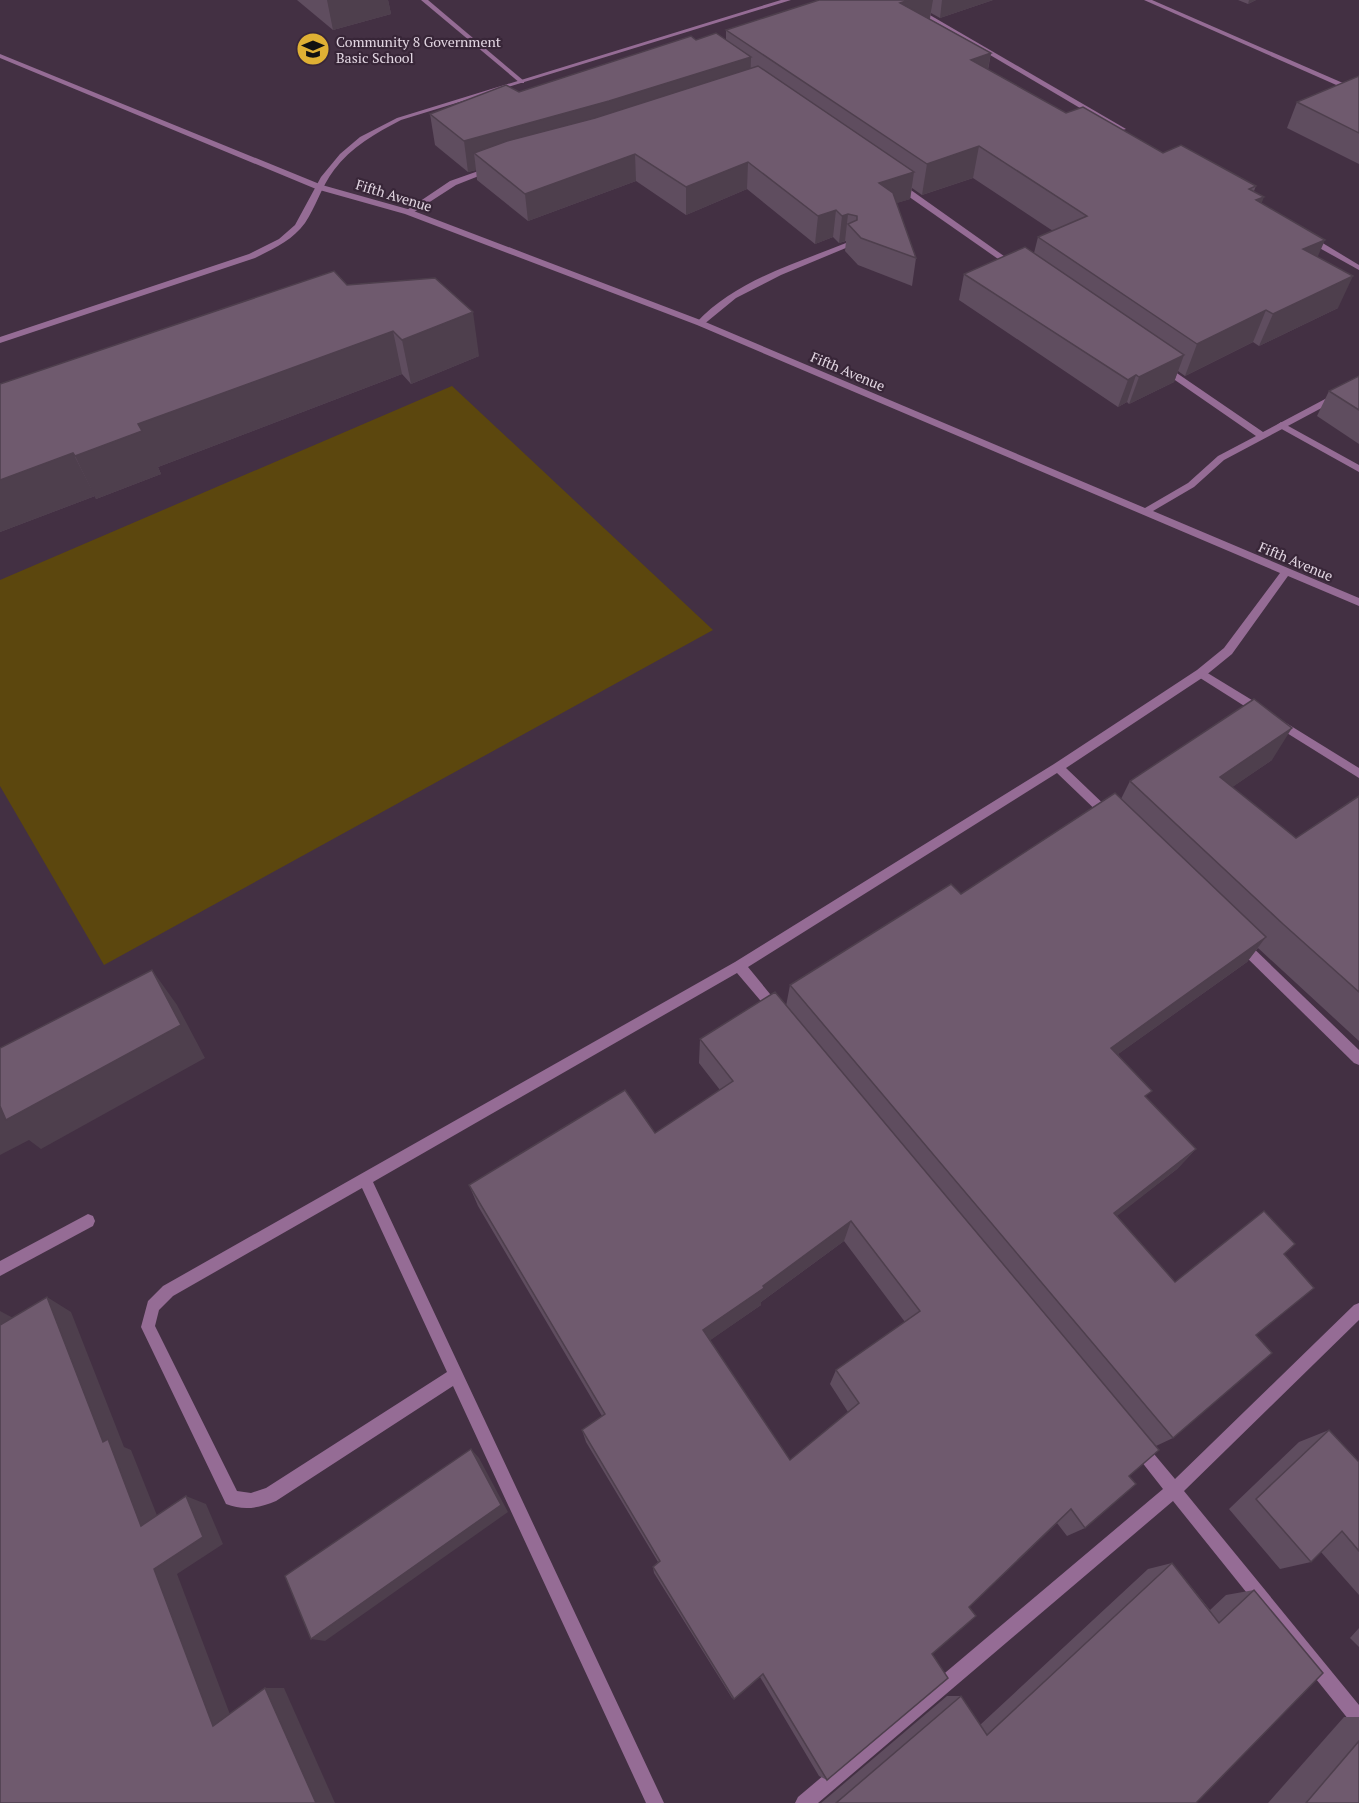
<svg xmlns="http://www.w3.org/2000/svg" width="1359" height="1803" font-family="'PT Serif',serif">
<style>
.green{fill:#5c470e}
.lines{fill:none;stroke-linecap:round;stroke-linejoin:round}
.service{fill:#956c95;fill-rule:evenodd}
.minor{fill:#956c95;fill-rule:evenodd}
.tertiary{fill:#956c95;fill-rule:evenodd}
.wall{fill:#5f4d5f;fill-rule:evenodd}
.shaded-wall{fill:#4e3f4d}
.building{fill:#6f5a6e;stroke:#4e3f4d;stroke-width:1.5;fill-rule:evenodd}
.labels{text-anchor:middle;dominant-baseline:central;stroke-width:4.5;stroke-linejoin:round;paint-order:stroke}
.far-poi-label{font-size:14px;fill:#e2d6e2;stroke:#382638;text-anchor:start}
.far-street-label{font-size:14px;fill:#e2d6e2;stroke:#382638}
</style>
<rect width="100%" height="100%" fill="#433043"/>
<polygon class="green" points="452,386 713,630 104,965 0,786 0,580"/>
<g class="lines">
<g class="service">
<polygon points="421,0 428,0 524,81 524,83 520,83"/>
<polygon points="487,168 494,170 456,185 411,214 404,212 450,181"/>
<path d="M846,243L853,245L781,275L736,298L703,325L696,323C735,281 794,264 846,243Z"/>
<polygon points="1281,422 1359,465 1359,472 1278,427 1277,425"/>
<polygon points="1201,669 1265,708 1266,711 1265,714 1257,714 1197,676 1196,673"/>
<polygon points="1278,718 1359,768 1359,778 1274,725 1273,722 1274,719"/>
</g>
<g class="minor">
<polygon points="897,0 904,0 1126,129 1119,131"/>
<polygon points="1144,0 1152,0 1359,90 1359,95"/>
<path d="M0,54L322,185L411,210L703,321L1145,508L1188,483L1218,456L1256,436L1159,369V365H1165L1263,432L1359,381V388L1224,460L1194,487L1153,511L1359,598V606L1288,576L1232,654L1205,676L1066,768L1113,813L1115,816L1113,819H1105L1057,773L748,967L779,1005L781,1009L779,1013L775,1015L771,1013L737,973L373,1182L664,1803H646L453,1386L276,1501C259,1508 244,1511 226,1504L141,1327L148,1301L163,1286L735,962L1054,764L1197,670L1224,648L1280,573L697,325L405,214L316,189L0,58ZM362,1188L447,1372L266,1488L251,1493L237,1491L155,1326L159,1310L173,1296Z"/>
<polygon points="895,183 901,183 1018,266 1011,268 895,187"/>
<polygon points="1305,236 1311,236 1359,265 1359,270 1305,240"/>
<polygon points="1242,940 1246,941 1359,1050 1359,1065 1354,1063 1238,949 1236,945 1238,941"/>
<polygon points="88,1214 93,1216 95,1221 93,1226 0,1276 0,1261"/>
<polygon points="1359,1303 1359,1320 1184,1491 1359,1705 1359,1728 1353,1725 1173,1501 818,1803 795,1803 798,1797 1163,1489 1134,1452 1131,1447 1134,1442 1139,1439 1144,1442 1175,1479 1354,1305"/>
</g>
<path class="tertiary" d="M781,0H791L401,120C376,133 351,147 334,170C321,187 316,207 305,223C293,240 273,249 255,258L0,343V337L249,254L279,239L295,225L321,177L340,154L360,137L397,118Z"/>
</g>
<g class="wall">
<polygon points="297,0 388,0 391,14 333,30"/>
<polygon points="819,0 993,0 940,18 931,13 930,19 991,53 988,70 1066,113 1163,153 1256,186 1254,191 1261,203 1317,257 1338,308 1259,346 1253,342 1185,376 1178,371 1174,382 1129,404 1127,402 1118,407 959,300 964,274 1034,253 1038,237 1053,231 973,178 922,195 912,188 910,199 896,203 916,258 912,286 858,265 845,251 846,241 839,243 833,237 815,244 747,189 686,215 636,181 528,221 477,180 476,170 468,172 435,145 430,114 519,92 696,40 726,40 726,30"/>
<polygon points="1238,0 1256,0 1248,4"/>
<polygon points="1359,76 1359,164 1287,128 1297,102"/>
<polygon points="347,285 479,356 411,384 402,374 158,467 161,474 96,499 95,496 0,532 0,384"/>
<polygon points="1359,376 1359,444 1317,416 1329,391"/>
<path d="M1272,760L1232,787L1296,838L1359,796V1041L1258,948L1247,962L1118,1054L1147,1098L1196,1149L1177,1169L1116,1216L1175,1282L1284,1254L1256,1335L1173,1438L1156,1446L1129,1476L1085,1528L1067,1536L1057,1523L969,1607L932,1654L827,1780L819,1776L760,1677L734,1699L732,1698L654,1573L653,1567L658,1562L586,1442L582,1430L602,1416L478,1206L469,1185L655,1133L720,1090L699,1063L700,1039L786,1006L790,985L961,894L1121,799L1130,781ZM844,1241L905,1322L836,1370L830,1384L848,1412L790,1460L710,1340L761,1305V1302Z"/>
<polygon points="1329,1430 1359,1462 1359,1595 1321,1552 1311,1562 1280,1569 1229,1509 1299,1442"/>
<polygon points="1172,1563 1210,1610 1226,1595 1254,1590 1196,1803 821,1803 947,1696 961,1696 980,1725 1148,1569"/>
<polygon points="1359,1628 1359,1647 1350,1638"/>
<polygon points="1344,1717 1359,1717 1359,1803 1268,1803"/>
</g>
<g class="shaded-wall">
<polygon points="327,0 388,0 391,14 333,30"/>
<polygon points="909,0 933,0 929,22 900,3"/>
<polygon points="942,0 993,0 940,18"/>
<polygon points="1249,0 1256,0 1248,4"/>
<polygon points="991,53 985,83 971,60"/>
<polygon points="751,57 750,88 474,153 476,170 468,172 464,141"/>
<polygon points="979,146 973,178 922,195 927,164"/>
<polygon points="635,154 636,181 528,221 525,194"/>
<polygon points="748,162 747,189 686,215 686,187"/>
<polygon points="914,172 910,199 875,210 879,183"/>
<polygon points="1264,197 1252,228 1256,200"/>
<polygon points="836,210 833,237 815,244 818,216"/>
<polygon points="848,214 845,241 839,243 842,216"/>
<polygon points="1325,240 1311,272 1303,249"/>
<polygon points="1353,276 1338,308 1259,346 1273,314"/>
<polygon points="1266,310 1253,342 1185,376 1197,344"/>
<polygon points="473,312 479,356 411,384 402,340"/>
<polygon points="393,331 402,374 158,467 161,474 96,499 75,456 138,424"/>
<polygon points="1184,355 1174,382 1129,404 1139,377"/>
<polygon points="1136,375 1127,402 1118,407 1128,380"/>
<polygon points="73,453 95,496 0,532 0,480"/>
<polygon points="1292,728 1272,760 1202,808 1220,777"/>
<polygon points="1266,937 1247,962 1096,1070 1111,1048"/>
<polygon points="152,970 177,1005 205,1058 41,1149 29,1140 0,1155 0,1106"/>
<polygon points="1196,1149 1177,1169 1098,1231 1114,1213"/>
<polygon points="851,1221 844,1241 761,1302 761,1305 702,1346 703,1330"/>
<polygon points="47,1297 71,1312 124,1447 131,1450 164,1533 141,1526 103,1442"/>
<polygon points="0,1311 15,1319 0,1329"/>
<polygon points="471,1449 479,1458 508,1512 325,1641 311,1639"/>
<polygon points="186,1496 206,1504 223,1544 177,1574 234,1725 213,1726 154,1569"/>
<polygon points="265,1688 284,1688 335,1803 316,1803"/>
</g>
<g class="building">
<polygon points="819,0 909,0 900,3 991,53 971,60 1066,113 1083,107 1163,153 1181,145 1256,186 1249,189 1264,197 1256,200 1325,240 1303,249 1353,276 1273,314 1266,310 1197,344 1038,237 1087,216 979,146 927,164 726,30"/>
<polygon points="716,33 751,57 609,101 464,141 430,114 506,85 519,92 691,36 696,40"/>
<polygon points="758,66 914,172 879,183 893,193 916,258 861,238 848,224 857,220 857,216 848,214 842,216 836,210 818,216 748,162 686,187 635,154 525,194 474,153 507,141 595,118"/>
<polygon points="1359,76 1359,133 1297,102"/>
<polygon points="1025,247 1184,355 1139,377 1136,375 1128,380 964,274"/>
<polygon points="334,271 347,285 435,278 473,312 402,340 393,331 138,424 142,431 75,456 73,453 0,480 0,384"/>
<polygon points="1359,376 1359,410 1329,391"/>
<polygon points="1254,699 1292,728 1220,777 1296,838 1359,796 1359,992 1283,924 1130,781"/>
<polygon points="1115,793 1266,937 1111,1048 1152,1091 1145,1096 1196,1149 1114,1213 1175,1282 1264,1211 1295,1244 1284,1254 1314,1288 1256,1335 1272,1353 1173,1438 790,985 951,884 961,894"/>
<polygon points="152,970 181,1025 6,1120 0,1106 0,1048"/>
<path d="M775,992L1159,1450L1129,1476L1136,1484L1085,1528L1071,1509L969,1607L976,1616L932,1654L948,1678L827,1780L763,1674L734,1699L653,1567L660,1561L582,1430L605,1414L469,1185L625,1090L655,1133L733,1081L700,1039ZM851,1221L920,1311L836,1370L859,1403L790,1460L703,1330L764,1288L763,1286Z"/>
<polygon points="47,1297 103,1442 108,1439 141,1526 186,1496 203,1537 154,1569 213,1726 265,1688 316,1803 0,1803 0,1325"/>
<polygon points="1329,1430 1359,1462 1359,1551 1342,1531 1311,1562 1256,1499"/>
<polygon points="471,1449 501,1505 311,1639 285,1576"/>
<polygon points="1172,1563 1219,1623 1254,1590 1323,1673 1196,1803 836,1803 961,1696 987,1735"/>
<polygon points="1359,1741 1359,1803 1306,1803"/>
</g>
<defs>
<g id="school-disc" transform="scale(1.725)"><circle r="9.5" fill="#dfb034" stroke="#382638"/><path d="M0-5L7-2L0 1L-7-2ZM-4 1L0 2.5L4 1V4Q0 6-4 4Z" fill="#111"/></g>
</defs>
<g fill-rule="evenodd">
<use href="#school-disc" x="313" y="49"/>
</g>
<g class="labels">
<g class="far-poi-label">
<text x="336" y="41">Community 8 Government<tspan x="336" dy="16">Basic School</tspan></text>
</g>
<g class="far-street-label">
<text transform="translate(394 195) rotate(17)">Fifth Avenue</text>
<text transform="translate(848 371) rotate(23)">Fifth Avenue</text>
<text transform="translate(1296 561) rotate(23)">Fifth Avenue</text>
</g>
</g>
</svg>
